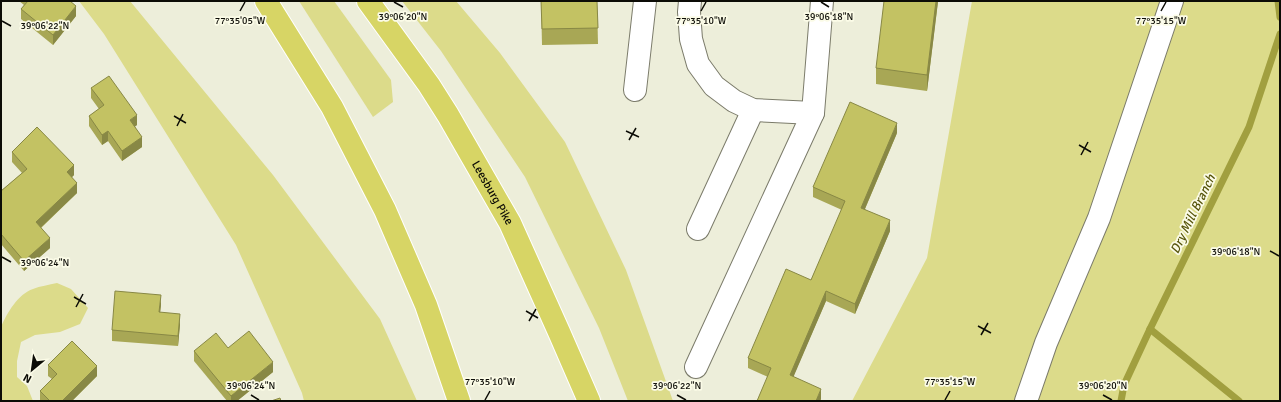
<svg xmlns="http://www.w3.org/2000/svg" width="1281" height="402" font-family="Signika,sans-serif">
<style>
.green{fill:#dcdb8a}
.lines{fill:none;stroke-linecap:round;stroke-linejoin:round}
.stream{stroke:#a19f3f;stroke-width:7}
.minor-casing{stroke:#7b7b6a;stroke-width:24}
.highway-casing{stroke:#fff;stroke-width:24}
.minor{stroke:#fff;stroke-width:22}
.highway{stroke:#d7d565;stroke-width:22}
.wall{fill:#a8a755}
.shaded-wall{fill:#888845}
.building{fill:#c3c263;stroke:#888845}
.ticks{fill:none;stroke:#0c0c06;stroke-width:1.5}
.labels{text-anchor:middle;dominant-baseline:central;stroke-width:3.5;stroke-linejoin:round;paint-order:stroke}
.street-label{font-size:12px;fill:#0c0c06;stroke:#fbfbe7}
.water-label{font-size:13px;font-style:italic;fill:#56540a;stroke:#fbfbe7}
.ticks-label{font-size:10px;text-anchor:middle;fill:#0c0c06;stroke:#fbfbe7;stroke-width:3.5;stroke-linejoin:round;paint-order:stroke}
</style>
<rect width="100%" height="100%" fill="#edeeda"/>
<g class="green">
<polygon points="79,1 130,1 273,175 380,319 417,401 304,401 302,393 236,245 104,34"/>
<polygon points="299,1 334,1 391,80 393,102 373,117"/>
<polygon points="402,1 456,1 500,53 565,142 626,270 673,401 628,401 599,328 525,177 441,51"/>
<polygon points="972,1 1280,1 1280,401 852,401 927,258"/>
<path d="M57,283L71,289L88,308L80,324L60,332L35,335L21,342L17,361V377L27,386L33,401H1V327C7,313 18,294 33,289C40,286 49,285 57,283Z"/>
</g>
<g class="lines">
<g class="stream">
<polyline points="1278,1 1280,17"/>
<polyline points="1150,329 1239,401"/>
<polyline points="1121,401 1124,385 1150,329 1249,127 1280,34"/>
</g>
<g class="minor-casing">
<g id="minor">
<polyline points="690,1 689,12 691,39 698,64 714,86 734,101 753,110 813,113 822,1"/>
<polyline points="635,90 645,1"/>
<polyline points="698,229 753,110"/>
<polyline points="696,367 813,113"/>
<polyline points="1026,401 1046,343 1099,218 1172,1"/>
</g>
</g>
<g class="highway-casing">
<g id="highway">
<polyline points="266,1 332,107 385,210 426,305 459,401"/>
<path id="s1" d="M368,1L429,85L448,115L510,223L559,332L589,401"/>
</g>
</g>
<use href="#minor" class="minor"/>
<use href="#highway" class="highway"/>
</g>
<g class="wall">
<polygon points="19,1 70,1 76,16 53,45 21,19 21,9 24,5"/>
<polygon points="541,1 597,1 598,44 542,45"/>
<polygon points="938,1 927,91 876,84 876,68"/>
<polygon points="91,88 137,125 135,126 142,147 122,161 108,141 102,145 89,126 89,116 99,109 91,98"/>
<polygon points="897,133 865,209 890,231 855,314 826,301 793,377 821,399 820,401 757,401 768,377 748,368 748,358 811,280 842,210 813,197 813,187"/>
<polygon points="12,152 74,175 72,177 77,193 41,228 50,248 24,271 1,244 1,191 22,173 12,162"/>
<polygon points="161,305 160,312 180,324 178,346 112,341 112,330"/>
<polygon points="228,348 273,372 237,401 227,401 194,361 194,351"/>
<polygon points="48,365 97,376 72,401 40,401 40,391 52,379 48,376"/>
</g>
<g class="shaded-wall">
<polygon points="936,1 938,1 938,2 927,91 927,75"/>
<polygon points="76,6 76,16 53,45 53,35"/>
<polygon points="137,115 137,125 130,130 130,120"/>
<polygon points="897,123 897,133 861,218 861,208"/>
<polygon points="108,131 108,141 102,145 102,135"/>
<polygon points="142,137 142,147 122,161 122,151"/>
<polygon points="74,165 74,175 67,182 67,172"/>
<polygon points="77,183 77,193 36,232 36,222"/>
<polygon points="890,220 890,231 855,314 855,304"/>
<polygon points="50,238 50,248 24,271 24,261"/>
<polygon points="826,291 826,301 790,385 790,375"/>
<polygon points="161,295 161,305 159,322 159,312"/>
<polygon points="180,314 180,324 178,346 178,336"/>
<polygon points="273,362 273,372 237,401 231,401 231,396"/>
<polygon points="97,366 97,376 72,401 62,401"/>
<polygon points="821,389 821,399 820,401 816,401"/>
</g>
<g class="building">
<polygon points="28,1 70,1 76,6 53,35 21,9"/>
<polygon points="541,1 597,1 598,28 542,29"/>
<polygon points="884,1 936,1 927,75 876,68"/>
<polygon points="109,76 137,115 130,120 142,137 122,151 108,131 102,135 89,116 104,105 91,88"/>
<polygon points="850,102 897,123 861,208 890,220 855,304 826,291 790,375 821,389 816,401 757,401 771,368 748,358 786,269 811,280 845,201 813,187"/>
<polygon points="37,127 74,165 67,172 77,183 36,222 50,238 24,261 1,234 1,191 27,169 12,152"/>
<polygon points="115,291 161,295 159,312 180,314 178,336 112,330"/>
<polygon points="249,331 273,362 231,396 194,351 216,333 228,348"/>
<polygon points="72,341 97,366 62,401 50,401 40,391 57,374 48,365"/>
<polygon points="280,398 281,401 271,401"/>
</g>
<path class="ticks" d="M394,2L403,7M821,2L829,7M240,11L245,2M701,11L706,2M1161,11L1166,2M2,21L11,26M174,116L186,123M177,126L183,114M626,131L639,137M629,140L636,128M1079,145L1091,152M1081,155L1088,142M1270,251L1279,256M2,257L11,262M74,297L86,304M76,307L83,294M526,311L538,318M529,321L536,309M978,326L991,333M981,335L988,323M251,395L259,400M677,395L686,400M1103,395L1112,400M485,400L490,391M945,400L950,391"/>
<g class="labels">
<g class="street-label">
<text stroke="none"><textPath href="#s1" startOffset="229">Leesburg Pike</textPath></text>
</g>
<g class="water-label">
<text transform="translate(1193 214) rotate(-64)">Dry Mill Branch</text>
</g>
</g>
<g class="ticks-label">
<text x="403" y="20">39°06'20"N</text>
<text x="829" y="20">39°06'18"N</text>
<text x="240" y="24">77°35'05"W</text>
<text x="701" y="24">77°35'10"W</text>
<text x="1161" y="24">77°35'15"W</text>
<text x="45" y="29">39°06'22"N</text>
<text x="1236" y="255">39°06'18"N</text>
<text x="45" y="266">39°06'24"N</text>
<text x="490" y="385">77°35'10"W</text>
<text x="950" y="385">77°35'15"W</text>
<text x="251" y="389">39°06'24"N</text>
<text x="677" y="389">39°06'22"N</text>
<text x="1103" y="389">39°06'20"N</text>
</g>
<rect width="1281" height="402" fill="none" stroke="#0c0c06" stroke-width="4"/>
<g transform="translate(32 370) rotate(209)" stroke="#fbfbe7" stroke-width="3" paint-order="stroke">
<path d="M0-3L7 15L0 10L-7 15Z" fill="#0c0c06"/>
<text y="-6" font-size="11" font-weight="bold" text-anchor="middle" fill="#0c0c06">N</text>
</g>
</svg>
